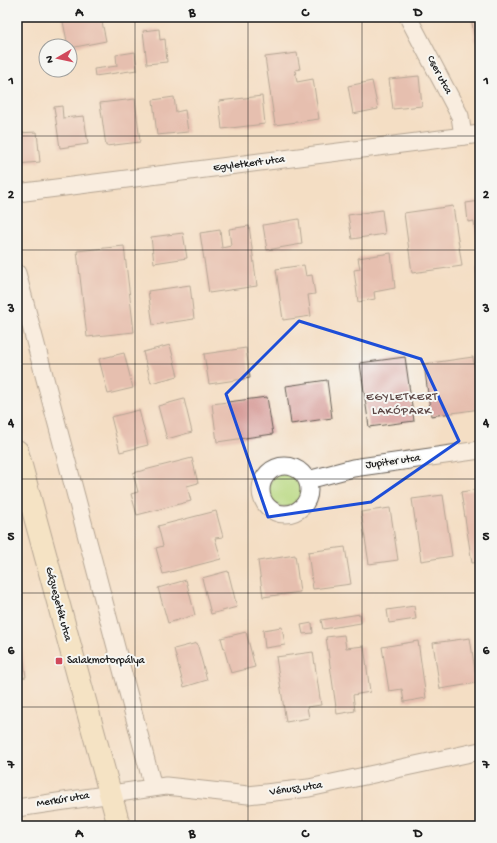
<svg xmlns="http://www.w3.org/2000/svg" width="497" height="843" font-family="'Gochi Hand',sans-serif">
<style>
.green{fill:#b8d87f;stroke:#6a7a4e}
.building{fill:#d69995}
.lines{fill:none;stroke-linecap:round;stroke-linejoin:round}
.street-casing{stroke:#686057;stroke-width:19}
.secondary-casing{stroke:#686057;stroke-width:24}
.street{stroke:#fff;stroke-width:17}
.secondary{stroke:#f7e9c3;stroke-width:22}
.marked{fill:none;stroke:#1d4ed8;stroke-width:3;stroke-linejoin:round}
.grid{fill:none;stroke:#1c1c1c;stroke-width:1;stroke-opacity:0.55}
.poi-dot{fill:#d1495b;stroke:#f6f6f2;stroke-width:1.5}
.labels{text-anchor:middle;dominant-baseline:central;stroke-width:4;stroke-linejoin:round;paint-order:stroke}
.street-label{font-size:11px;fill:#1c1c1c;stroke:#f6f6f2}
.poi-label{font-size:11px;fill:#1c1c1c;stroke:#f6f6f2;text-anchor:start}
.neighbourhood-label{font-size:12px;letter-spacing:1px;fill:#5d4846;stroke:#f6f6f2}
.neatline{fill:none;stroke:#1c1c1c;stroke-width:1.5}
.grid-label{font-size:13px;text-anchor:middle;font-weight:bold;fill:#1c1c1c}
</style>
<rect width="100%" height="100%" fill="#f6f6f2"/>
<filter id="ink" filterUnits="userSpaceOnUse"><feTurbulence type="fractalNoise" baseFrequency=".025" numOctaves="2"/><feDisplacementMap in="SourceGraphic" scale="8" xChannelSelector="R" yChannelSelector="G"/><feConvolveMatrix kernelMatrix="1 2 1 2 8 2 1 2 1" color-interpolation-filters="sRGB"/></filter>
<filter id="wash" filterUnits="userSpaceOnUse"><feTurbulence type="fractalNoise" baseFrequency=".012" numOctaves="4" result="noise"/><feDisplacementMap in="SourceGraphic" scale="16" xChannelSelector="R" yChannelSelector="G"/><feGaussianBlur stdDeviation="0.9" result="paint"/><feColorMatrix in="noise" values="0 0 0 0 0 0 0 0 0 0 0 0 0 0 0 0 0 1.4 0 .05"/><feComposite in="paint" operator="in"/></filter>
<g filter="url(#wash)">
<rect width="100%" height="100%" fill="#f4dec4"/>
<circle class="green" cx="285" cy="490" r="17"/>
<g id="blocks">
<g class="building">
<polygon points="62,17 101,17 106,41 70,48 70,46 68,46"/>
<polygon points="480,17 480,43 476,44 471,18"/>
<polygon points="159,29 160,40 165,39 167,62 147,64 143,31"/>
<polygon points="135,52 137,70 95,76 94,69 117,66 116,55"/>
<polygon points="297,53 300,69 295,70 297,82 313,79 319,119 275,125 265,57"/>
<polygon points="419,76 422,106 393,109 389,79"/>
<polygon points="372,81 378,109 353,114 348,86"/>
<polygon points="262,96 265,124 222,129 219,101"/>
<polygon points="174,97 176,112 185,110 188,132 157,135 153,100"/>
<polygon points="135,99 140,142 106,146 100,103"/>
<polygon points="62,106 63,118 84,116 88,144 60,148 54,107"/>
<polygon points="37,132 40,162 17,164 17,133"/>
<polygon points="480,201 480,250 478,250 474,221 468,222 466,203"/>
<polygon points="453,206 462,266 412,273 404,213"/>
<polygon points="382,210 385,234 352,239 348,215"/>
<polygon points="299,219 302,244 267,250 263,225"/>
<polygon points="249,226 257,286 209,293 200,233 220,230 222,248 231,246 229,229"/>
<polygon points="183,233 187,258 154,263 151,237"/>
<polygon points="124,246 134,332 87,337 77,251"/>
<polygon points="391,253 395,288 374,292 375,299 358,302 354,270 360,269 358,258"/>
<polygon points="304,265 306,276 312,275 315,294 308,295 311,316 283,320 276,269"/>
<polygon points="480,266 480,285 479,286 476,267"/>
<polygon points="190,285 194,319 153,325 148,291"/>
<polygon points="170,345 178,376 151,383 143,352"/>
<polygon points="246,348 250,378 209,384 204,354"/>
<polygon points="124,353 133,388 108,394 99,359"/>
<polygon points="405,357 414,421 369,427 360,363"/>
<polygon points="473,357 480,409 431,416 424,364"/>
<polygon points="327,380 332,418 291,424 286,386"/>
<polygon points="267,397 273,434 217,442 212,404"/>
<polygon points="184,399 192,432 167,439 158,406"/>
<polygon points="139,410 148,445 120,452 111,417"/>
<polygon points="192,458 198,483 187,486 191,501 137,515 131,494 138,492 133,473"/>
<polygon points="480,489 480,562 472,563 461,492"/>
<polygon points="443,495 452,556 421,561 412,499"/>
<polygon points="390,508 398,560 369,564 361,512"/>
<polygon points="216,511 223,537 215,538 221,559 163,574 156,548 163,546 158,526"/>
<polygon points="345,547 351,584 313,589 308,552"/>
<polygon points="295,555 300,592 263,597 258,561"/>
<polygon points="228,571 237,607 211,614 202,578"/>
<polygon points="186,580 195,615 168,623 158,588"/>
<polygon points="414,606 416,619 389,623 387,610"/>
<polygon points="17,614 26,677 17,678"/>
<polygon points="360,614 361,623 323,629 321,620"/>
<polygon points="312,623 313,633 303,634 301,625"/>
<polygon points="282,627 285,645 265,648 263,630"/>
<polygon points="246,632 255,667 231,673 221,638"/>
<polygon points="344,635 346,648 364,646 370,692 353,695 355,711 337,714 326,637"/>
<polygon points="470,638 477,683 440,689 433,643"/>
<polygon points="418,641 426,698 404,702 402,689 389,691 382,647"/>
<polygon points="197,643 207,680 184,687 174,649"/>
<polygon points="313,652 321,705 307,707 309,718 286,722 276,657"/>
</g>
</g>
</g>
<g filter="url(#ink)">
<use href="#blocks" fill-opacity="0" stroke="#686057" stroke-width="1"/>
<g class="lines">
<g class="street-casing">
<g id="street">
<polyline points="408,17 460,116 463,136"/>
<polyline points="17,193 480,134"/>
<polyline points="17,273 153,787"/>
<circle cx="285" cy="490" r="24"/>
<polyline points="308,480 353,468 480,450"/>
<polyline points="17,808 166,786 248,795 309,788 480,751"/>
</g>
</g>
<g class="secondary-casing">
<polyline id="secondary" points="17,451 119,826"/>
</g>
<use href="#street" class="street"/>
<use href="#secondary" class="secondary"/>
</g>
</g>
<path d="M0 0H497V843H0ZM299,321L421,359L459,441L371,502L268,517L226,394Z" fill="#f4dec4" fill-opacity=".55" fill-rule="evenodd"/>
<path class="marked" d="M299,321L421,359L459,441L371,502L268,517L226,394Z"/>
<path class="grid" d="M135,17V826M248,17V826M362,17V826M17,136H480M17,250H480M17,364H480M17,479H480M17,593H480M17,707H480"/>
<rect class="poi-dot" x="55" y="657" width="8" height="8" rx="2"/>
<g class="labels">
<g class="street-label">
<text transform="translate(439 75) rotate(62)">Cser utca</text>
<text transform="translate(249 164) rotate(-7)">Egyletkert utca</text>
<text transform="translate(393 462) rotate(-8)">Jupiter utca</text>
<text transform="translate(58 604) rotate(75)">Gázvezeték utca</text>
<text transform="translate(296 789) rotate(-8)">Vénusz utca</text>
<text transform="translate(63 800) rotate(-9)">Merkúr utca</text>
</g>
<g class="poi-label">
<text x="67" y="661">Salakmotorpálya</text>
</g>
<g class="neighbourhood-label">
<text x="402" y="398">EGYLETKERT<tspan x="402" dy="14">LAKÓPARK</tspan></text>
</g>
</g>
<rect width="497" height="843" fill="none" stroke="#f6f6f2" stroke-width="44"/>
<g transform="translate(58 58) rotate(261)"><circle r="19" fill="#f6f6f2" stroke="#9f9f9c"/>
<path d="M0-3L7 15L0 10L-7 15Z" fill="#d1495b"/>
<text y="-6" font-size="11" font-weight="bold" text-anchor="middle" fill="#1c1c1c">N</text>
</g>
<rect x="22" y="22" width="453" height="799" class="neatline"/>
<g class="grid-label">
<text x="79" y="16">A</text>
<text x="192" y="16">B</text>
<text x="305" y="16">C</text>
<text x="418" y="16">D</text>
<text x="11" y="84">1</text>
<text x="486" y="84">1</text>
<text x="11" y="198">2</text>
<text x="486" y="198">2</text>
<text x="11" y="312">3</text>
<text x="486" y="312">3</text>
<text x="11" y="426">4</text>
<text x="486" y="426">4</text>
<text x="11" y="540">5</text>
<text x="486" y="540">5</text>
<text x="11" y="654">6</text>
<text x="486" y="654">6</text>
<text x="11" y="768">7</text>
<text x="486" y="768">7</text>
<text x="79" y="837">A</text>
<text x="192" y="837">B</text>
<text x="305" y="837">C</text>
<text x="418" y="837">D</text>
</g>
</svg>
